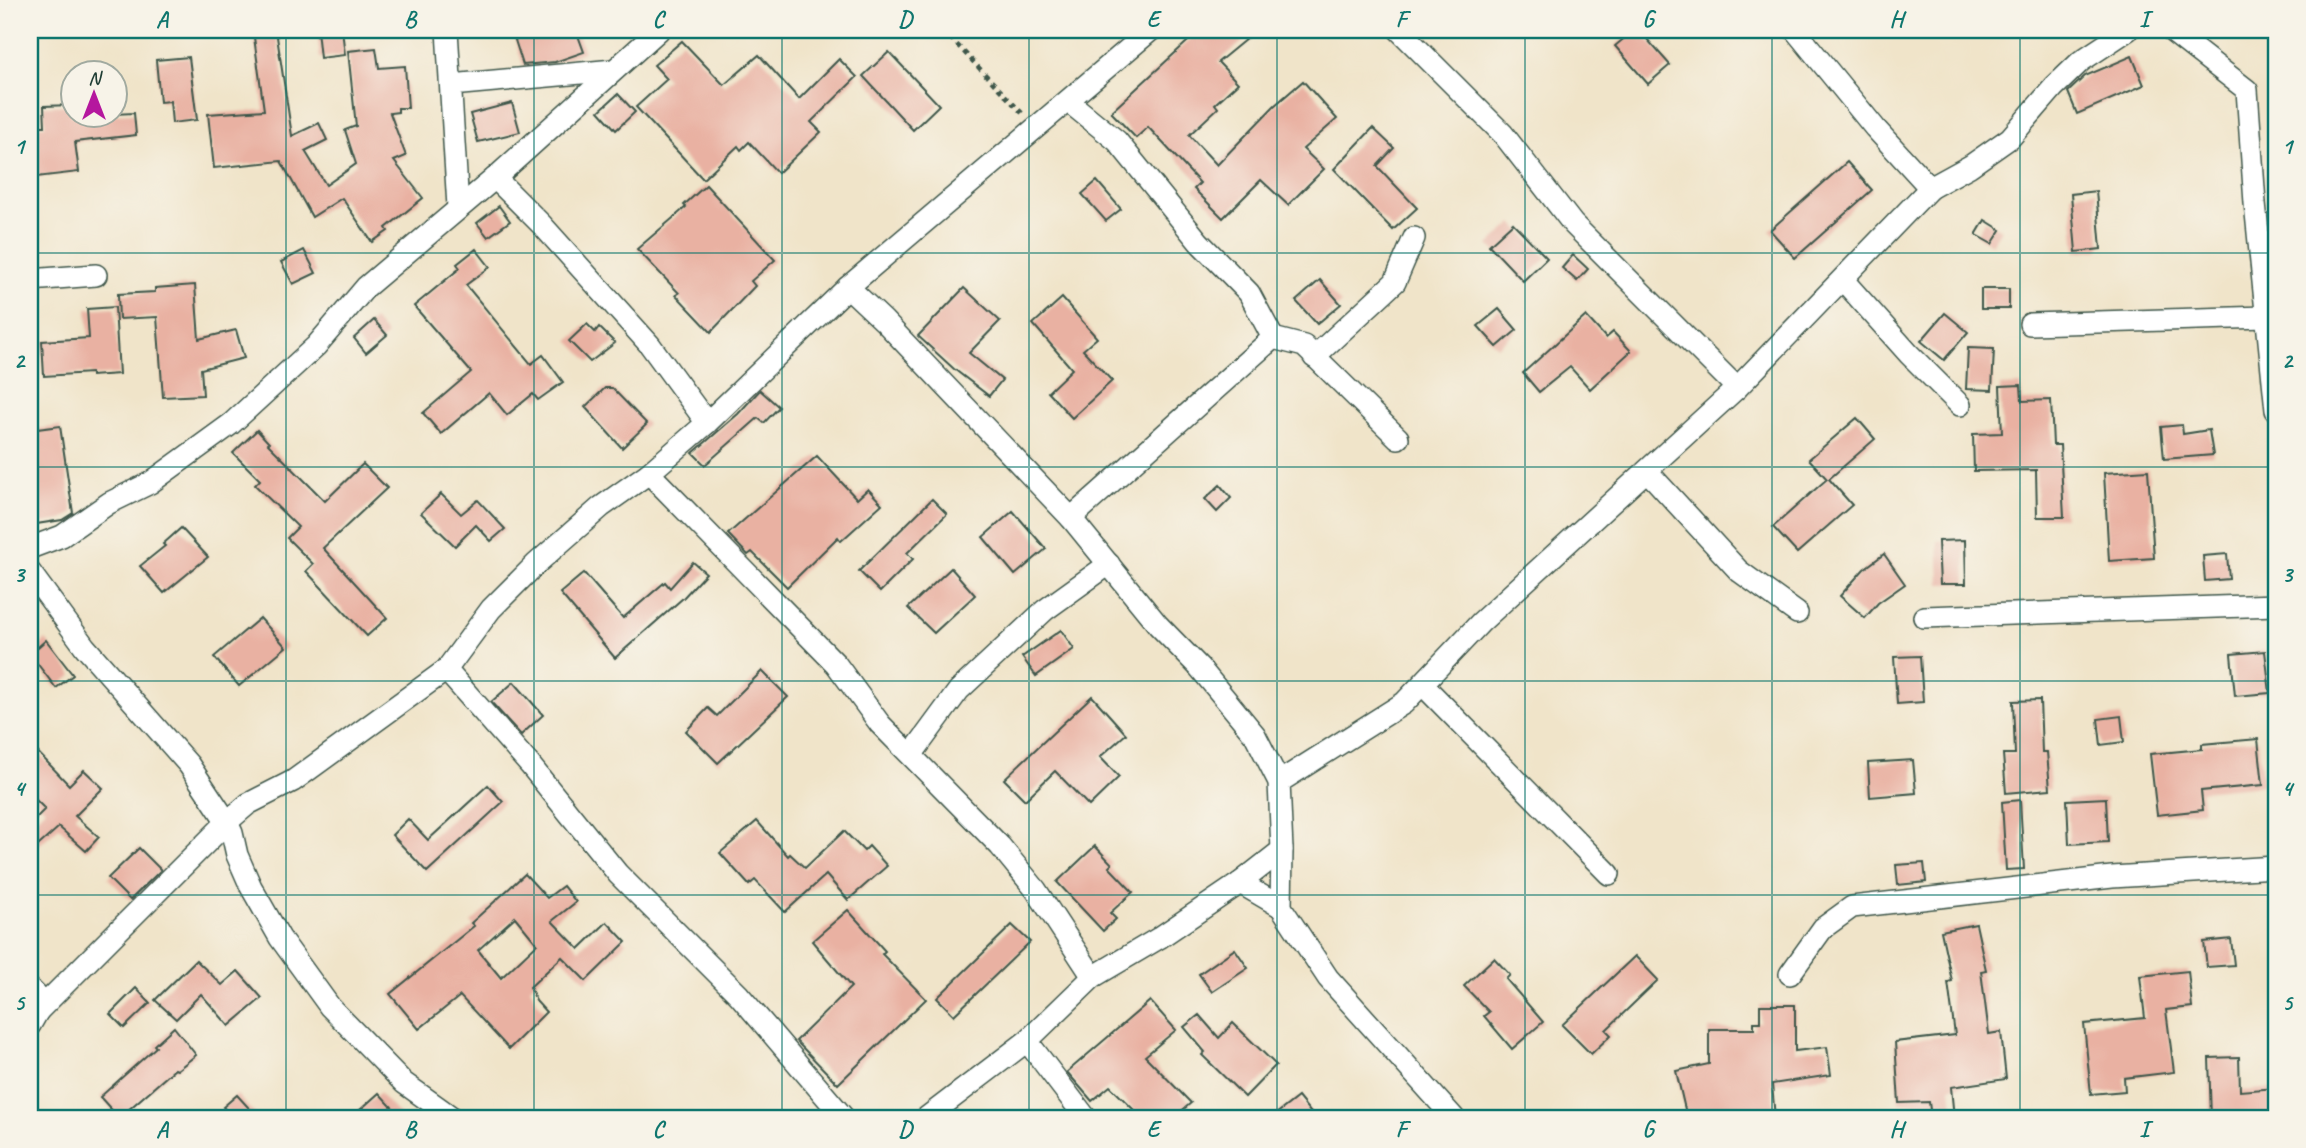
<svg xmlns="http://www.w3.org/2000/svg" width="2306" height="1148" font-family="Caveat,sans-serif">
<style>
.building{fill:#e9b1a2;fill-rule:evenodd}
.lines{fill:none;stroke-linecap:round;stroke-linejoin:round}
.minor-casing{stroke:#3e564a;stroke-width:24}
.path{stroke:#3e564a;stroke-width:4.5;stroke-dasharray:5 5;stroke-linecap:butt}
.minor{stroke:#fff;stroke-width:21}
.grid{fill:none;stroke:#0f766e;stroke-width:2;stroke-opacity:0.55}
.neatline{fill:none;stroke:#0f766e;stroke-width:2.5}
.grid-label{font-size:23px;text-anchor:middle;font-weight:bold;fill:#0f766e}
</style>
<rect width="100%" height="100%" fill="#f7f3e8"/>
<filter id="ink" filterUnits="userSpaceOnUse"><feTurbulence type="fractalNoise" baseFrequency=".0143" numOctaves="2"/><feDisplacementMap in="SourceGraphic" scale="14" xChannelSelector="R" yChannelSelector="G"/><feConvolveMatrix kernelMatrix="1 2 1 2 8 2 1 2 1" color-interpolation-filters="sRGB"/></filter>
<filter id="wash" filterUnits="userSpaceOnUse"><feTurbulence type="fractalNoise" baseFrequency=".00686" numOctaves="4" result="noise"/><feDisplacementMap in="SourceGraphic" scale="28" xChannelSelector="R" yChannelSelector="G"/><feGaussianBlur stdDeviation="1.57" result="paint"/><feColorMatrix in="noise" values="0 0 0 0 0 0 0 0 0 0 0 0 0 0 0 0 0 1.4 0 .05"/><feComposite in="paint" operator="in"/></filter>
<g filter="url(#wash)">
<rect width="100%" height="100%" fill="#f0e4c9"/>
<g id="blocks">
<g class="building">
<polygon points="253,30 276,30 292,136 319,123 327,140 305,151 326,185 356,164 345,130 356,126 348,51 376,48 379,68 405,66 408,108 398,108 398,112 390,113 406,156 394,161 423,198 386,228 388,231 372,242 342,198 312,217 281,161 214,168 208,114 264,110"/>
<polygon points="317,30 342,30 345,55 320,58"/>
<polygon points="525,30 576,30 584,52 555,62 523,65 513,34"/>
<polygon points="1200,30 1257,30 1218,62 1238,83 1215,104 1218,108 1189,135 1217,165 1274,106 1303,81 1337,119 1303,149 1324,169 1288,205 1261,180 1223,218 1194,189 1200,183 1148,127 1136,138 1111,112"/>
<polygon points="1634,30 1639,30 1670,65 1648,84 1615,46"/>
<polygon points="682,41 724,85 759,55 799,99 839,59 857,77 811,122 821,132 778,173 749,142 741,150 738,146 703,179 636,107 667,79 654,65"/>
<polygon points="889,52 939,105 913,130 863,76"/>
<polygon points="2132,56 2144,85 2077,114 2068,92 2085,76"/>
<polygon points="189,57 197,120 172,123 170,101 160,102 156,60"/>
<polygon points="618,94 635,112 616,130 599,111"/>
<polygon points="512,103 520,132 478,142 470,114"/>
<polygon points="71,105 71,116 134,113 136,135 75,142 79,172 37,177 32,126 45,126 44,106"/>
<polygon points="1373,128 1394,148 1377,166 1417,208 1393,230 1334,169"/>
<polygon points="1847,162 1872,190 1795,258 1770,230"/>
<polygon points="1097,181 1121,209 1106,221 1082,194"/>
<polygon points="706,185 775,260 751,281 755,286 711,332 676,295 679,293 637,249 686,207 684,205"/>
<polygon points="2096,191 2101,249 2076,252 2071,194"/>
<polygon points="499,206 510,221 488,237 477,223"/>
<polygon points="1985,220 2001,230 1992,244 1976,235"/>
<polygon points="1513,223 1547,258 1523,281 1489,245"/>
<polygon points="476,249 490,267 466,285 531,364 543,355 563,382 538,400 533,394 507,415 489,393 441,434 423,413 471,372 414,306 460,268 457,264"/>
<polygon points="304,250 316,273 293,284 281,262"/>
<polygon points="1573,255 1588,269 1577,281 1562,268"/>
<polygon points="1320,280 1341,304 1317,324 1296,301"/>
<polygon points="195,285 199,339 236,330 244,358 201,369 203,395 163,397 157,317 119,319 118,294 155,292 155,288"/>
<polygon points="964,288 1000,321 969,353 1002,380 989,396 954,369 918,336"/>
<rect x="1981" y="289" width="28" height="20"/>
<polygon points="1062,298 1097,338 1083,350 1112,381 1072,418 1048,392 1072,369 1033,324"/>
<polygon points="115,307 119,374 91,376 91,373 44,376 42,341 89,338 87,309"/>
<polygon points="1499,309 1517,330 1497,347 1478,326"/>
<polygon points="1945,313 1968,332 1944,360 1921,341"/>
<polygon points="1586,316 1606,338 1613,332 1631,351 1590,389 1570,367 1539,392 1523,373"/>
<polygon points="374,320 387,335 366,353 354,338"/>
<polygon points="587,324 595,332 599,327 615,343 590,362 569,341"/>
<polygon points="1968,348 1994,349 1992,390 1966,389"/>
<polygon points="2021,385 2022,401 2051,400 2053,445 2060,445 2064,517 2037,517 2036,470 1974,471 1973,434 2002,433 2000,386"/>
<polygon points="605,388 612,388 647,424 622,448 585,407"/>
<polygon points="760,390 779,407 764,423 758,418 705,465 693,453 738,414"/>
<polygon points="1857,418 1875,439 1829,479 1852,505 1797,553 1773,527 1827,479 1809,459"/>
<polygon points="2182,425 2183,434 2209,430 2213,455 2164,459 2161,427"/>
<polygon points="60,426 73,513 62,520 30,525 30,430"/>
<polygon points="257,430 269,443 268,444 325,501 363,464 387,488 323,548 387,618 367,636 306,571 313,564 287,538 298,527 255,485 260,480 233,453"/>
<polygon points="817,456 857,499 868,489 882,504 841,541 838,537 787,587 752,552 748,555 728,534"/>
<polygon points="2148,470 2154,558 2109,561 2104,473"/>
<polygon points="1220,485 1231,498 1217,512 1205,499"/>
<polygon points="441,494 461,514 478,500 505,529 491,541 476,525 455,546 421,513"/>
<polygon points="932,499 947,514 907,553 913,559 880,592 859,571"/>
<polygon points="1013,511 1046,549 1015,575 983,537"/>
<polygon points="181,528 208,557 164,593 140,566 165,546 163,544"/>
<polygon points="1965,540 1966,584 1940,584 1938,541"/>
<polygon points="1884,554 1905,584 1878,603 1865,618 1840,596 1864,569"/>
<polygon points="2227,554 2229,579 2205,581 2203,556"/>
<polygon points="693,562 706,573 683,598 615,658 560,593 584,573 623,618 665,582 670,588"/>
<polygon points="951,568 975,595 934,633 908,608"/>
<polygon points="260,618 286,647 239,686 214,657"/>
<polygon points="1061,630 1074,649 1036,676 1022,657"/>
<polygon points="46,640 73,675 56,688 30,654"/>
<polygon points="2265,651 2270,693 2235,696 2231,654"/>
<polygon points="1920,656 1923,702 1897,704 1894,657"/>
<polygon points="762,671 788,697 718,763 686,731 708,708 717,716"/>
<polygon points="514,682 543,715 521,735 491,702"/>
<polygon points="1092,696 1126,734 1100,757 1119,777 1089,806 1055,771 1025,800 1004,779"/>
<polygon points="2040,700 2042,752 2047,752 2050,789 2006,793 2003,754 2015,754 2013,701"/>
<polygon points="2121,716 2124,742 2101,745 2098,719"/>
<polygon points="2258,739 2263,785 2201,791 2203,810 2157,815 2150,754 2202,749 2202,744"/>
<polygon points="30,744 69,785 84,770 103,788 75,816 99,837 86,851 59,827 30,853 30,824 45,809 30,794"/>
<polygon points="1913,760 1916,793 1870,797 1868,763"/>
<polygon points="488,785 503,802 427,872 392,835 408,819 428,840"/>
<polygon points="2106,798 2108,842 2069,844 2067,800"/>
<polygon points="2020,800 2024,869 2006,870 2002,802"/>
<polygon points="757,821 788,856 790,854 805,868 844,831 864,851 869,846 887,866 848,900 826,875 785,912 755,880 749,885 720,853"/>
<polygon points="1095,846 1112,864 1109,867 1133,892 1110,913 1116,919 1103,931 1057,882"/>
<polygon points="139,848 161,870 130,900 108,878"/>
<polygon points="1924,863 1926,882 1898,885 1896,865"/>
<path d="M525,874L547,898L563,886L576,902L552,921L579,949L607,922L626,942L586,981L562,957L530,987L536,1001L546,1012L509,1049L460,996L419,1029L390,994L474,926L471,923ZM515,917L537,944L501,978L478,950Z"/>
<polygon points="848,910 885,951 882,954 926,999 838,1084 796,1041 851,987 812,941"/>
<polygon points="1976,924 1986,970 1981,971 1989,1034 2001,1032 2006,1079 1951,1087 1954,1118 1931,1118 1929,1102 1899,1103 1895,1042 1955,1035 1948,982 1952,981 1941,931"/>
<polygon points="1012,925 1030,942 954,1015 937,998"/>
<polygon points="2231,939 2234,965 2207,967 2204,942"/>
<polygon points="1235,949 1248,968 1212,992 1199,974"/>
<polygon points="1635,956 1658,980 1606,1030 1611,1035 1591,1054 1562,1025"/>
<polygon points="1494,958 1510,975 1506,979 1543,1022 1512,1049 1484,1016 1489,1012 1464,986"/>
<polygon points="196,960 222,985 238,971 262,998 229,1026 201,994 176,1019 155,1000"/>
<polygon points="2188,971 2192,1007 2166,1010 2174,1072 2124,1078 2125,1091 2091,1094 2084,1024 2145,1018 2140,976"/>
<polygon points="136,988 150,1003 124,1028 110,1014"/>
<polygon points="1150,1001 1176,1030 1145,1056 1191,1103 1173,1118 1142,1118 1110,1086 1092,1101 1067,1072"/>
<polygon points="1760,1005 1795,1005 1795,1051 1827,1047 1831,1075 1772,1084 1775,1118 1687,1118 1676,1071 1709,1064 1709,1029 1754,1029 1754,1022 1760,1022"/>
<polygon points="1199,1015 1219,1038 1233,1023 1276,1065 1245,1097 1202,1055 1205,1052 1184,1027"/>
<polygon points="174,1027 196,1055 177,1070 175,1069 119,1118 100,1097 156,1047 154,1045"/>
<polygon points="2239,1057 2240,1091 2276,1088 2276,1118 2211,1118 2209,1058"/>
<polygon points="379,1093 402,1118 351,1118"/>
<polygon points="237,1095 258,1118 234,1118 223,1107"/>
<polygon points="1298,1097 1315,1118 1271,1118"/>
</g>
</g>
</g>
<g filter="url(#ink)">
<use href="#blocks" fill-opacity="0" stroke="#3e564a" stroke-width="2"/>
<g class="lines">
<g class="minor-casing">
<g id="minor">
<polyline points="447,30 458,207"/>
<polyline points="1399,30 1503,134 1573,224 1737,388 1930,188"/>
<polyline points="1795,30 1875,128 1930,188 1970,166 2010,138 2054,87 2081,61 2128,30"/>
<polyline points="2170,30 2247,90 2255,203 2276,410"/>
<polyline points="451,85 614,70"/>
<polyline points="1069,102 1117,141 1199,242 1249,293 1273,338 1071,518"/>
<polyline points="495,178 542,225 650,345 707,423"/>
<polyline points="30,280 96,275"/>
<polyline points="1843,280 1909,354 1960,405"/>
<polyline points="848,287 884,321 1071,518 1158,625 1199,667 1255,735 1279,782 1282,850 1281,907 1328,978 1454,1118"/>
<polyline points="2030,324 2266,317"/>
<polyline points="1273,338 1304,346 1398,438"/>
<polyline points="1314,357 1395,282 1414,238"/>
<polyline points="1647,471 1739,571 1797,613"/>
<polyline points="649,473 836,664 880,724 1000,846 1036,890 1093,977"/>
<polyline points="30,548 62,536 109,503 150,483 231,424 316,346 366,287 495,178 659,30"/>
<polyline points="30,572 85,647 189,765 227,822 232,833 237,855 251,887 280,938 330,1007 404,1083 453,1118"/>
<polyline points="1924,617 2276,605"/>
<polyline points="446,670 530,765 618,874 739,995 844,1118"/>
<polyline points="1423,685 1609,874"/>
<polyline points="912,754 959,690 1045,610 1109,564"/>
<polyline points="1279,782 1404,703 1481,622 1737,388"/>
<polyline points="1240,883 1281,907"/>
<polyline points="1790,974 1823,928 1852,907 2112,877 2276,867"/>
<polyline points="30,989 36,995 38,1011 30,1025"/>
<polyline points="38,1011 227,822 248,804 293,781 446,670 491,609 536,564 601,507 649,473 707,423 848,287 1151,30"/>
<polyline points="1027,1041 1086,1118"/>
<polyline points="926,1118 1027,1041 1093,977 1159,938 1240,883 1282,850"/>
</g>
</g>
<polyline class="path" points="943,30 1022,113"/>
<use href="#minor" class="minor"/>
</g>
</g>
<path class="grid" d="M286,30V1118M534,30V1118M782,30V1118M1029,30V1118M1277,30V1118M1525,30V1118M1772,30V1118M2020,30V1118M30,253H2276M30,467H2276M30,681H2276M30,895H2276"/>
<rect width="2306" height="1148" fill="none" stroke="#f7f3e8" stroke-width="77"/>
<g transform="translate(94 94)"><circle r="33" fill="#f7f3e8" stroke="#a1aaa0" stroke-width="2"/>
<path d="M0-5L12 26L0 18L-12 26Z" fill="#b5179e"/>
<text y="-10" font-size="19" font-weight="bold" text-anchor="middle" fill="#1f3d34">N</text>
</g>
<rect x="38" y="38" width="2230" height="1072" class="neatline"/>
<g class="grid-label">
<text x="162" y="27">A</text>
<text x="410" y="27">B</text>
<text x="658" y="27">C</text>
<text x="905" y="27">D</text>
<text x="1153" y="27">E</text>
<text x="1401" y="27">F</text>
<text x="1648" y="27">G</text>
<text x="1896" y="27">H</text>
<text x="2144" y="27">I</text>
<text x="19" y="154">1</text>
<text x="2287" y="154">1</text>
<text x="19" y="368">2</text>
<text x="2287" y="368">2</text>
<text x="19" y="582">3</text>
<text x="2287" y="582">3</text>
<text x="19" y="796">4</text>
<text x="2287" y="796">4</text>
<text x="19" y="1010">5</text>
<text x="2287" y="1010">5</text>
<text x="162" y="1137">A</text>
<text x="410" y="1137">B</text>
<text x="658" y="1137">C</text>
<text x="905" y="1137">D</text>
<text x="1153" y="1137">E</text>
<text x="1401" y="1137">F</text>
<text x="1648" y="1137">G</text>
<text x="1896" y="1137">H</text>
<text x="2144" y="1137">I</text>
</g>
</svg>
